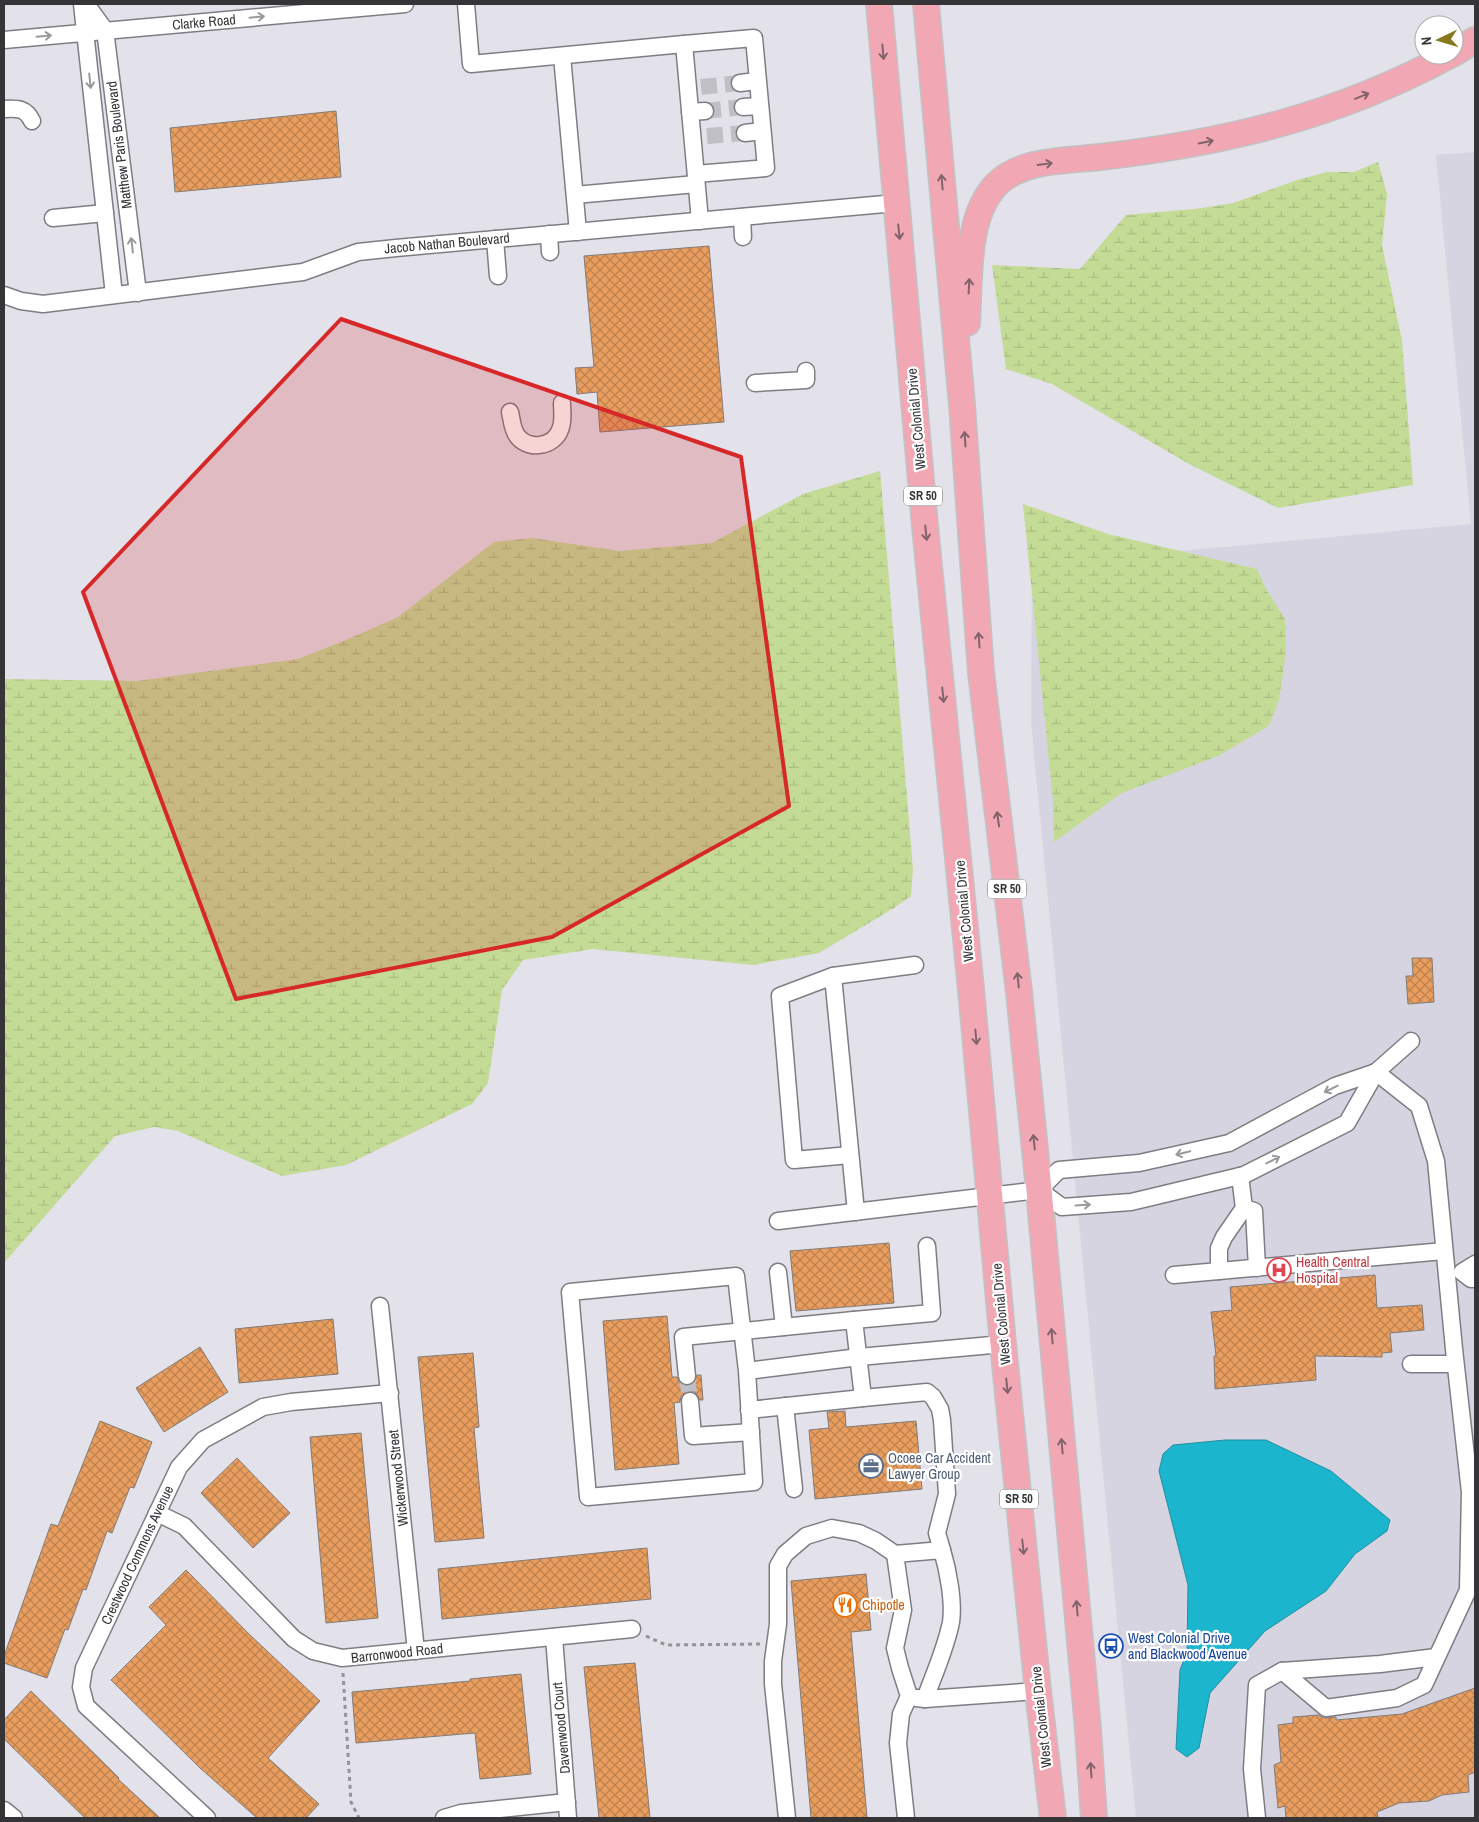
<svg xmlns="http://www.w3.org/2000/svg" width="1479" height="1822" font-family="'Archivo Narrow',sans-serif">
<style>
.built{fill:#d7d4e2}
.wetland{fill:url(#wetland-marsh)}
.water{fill:#1bb5cd;stroke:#238fa0}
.building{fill:url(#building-cross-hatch);stroke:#827b77}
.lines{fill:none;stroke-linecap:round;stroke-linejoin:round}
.minor-tunnel{stroke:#c0bfc6;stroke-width:16;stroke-dasharray:16 8;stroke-linecap:butt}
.minor-casing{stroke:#7f7d84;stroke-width:19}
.highway-casing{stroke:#c2c2c3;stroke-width:28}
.path{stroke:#949399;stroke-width:3;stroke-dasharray:4 4;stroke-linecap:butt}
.minor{stroke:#fff;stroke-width:16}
.highway{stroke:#f2a7b4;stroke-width:25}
.oneway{stroke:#9a9a9c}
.oneway2{stroke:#81636a}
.marked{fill:#d62828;fill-opacity:0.2;stroke:#d62828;stroke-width:4;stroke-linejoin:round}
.labels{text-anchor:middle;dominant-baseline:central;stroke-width:4.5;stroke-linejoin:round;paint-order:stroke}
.shield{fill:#fff;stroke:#727274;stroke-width:1}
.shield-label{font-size:12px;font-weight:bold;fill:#353538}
.street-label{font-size:14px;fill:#353538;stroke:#fff}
.health-label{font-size:14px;fill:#be3a42;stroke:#fff;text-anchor:start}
.service-label{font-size:14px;fill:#4e5e75;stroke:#fff;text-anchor:start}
.food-label{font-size:14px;fill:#c56008;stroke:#fff;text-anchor:start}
.transit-label{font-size:14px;fill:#164399;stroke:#fff;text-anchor:start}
</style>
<defs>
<pattern id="wetland-marsh" width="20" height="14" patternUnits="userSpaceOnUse" patternTransform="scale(1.25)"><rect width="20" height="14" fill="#c4db96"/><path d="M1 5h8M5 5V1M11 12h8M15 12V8" fill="none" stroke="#a9bd82"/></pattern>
<pattern id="building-cross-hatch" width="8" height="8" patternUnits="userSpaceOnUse" patternTransform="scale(1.25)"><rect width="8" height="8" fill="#e99e5f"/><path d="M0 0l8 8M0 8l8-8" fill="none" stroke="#be824f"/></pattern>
</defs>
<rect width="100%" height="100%" fill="#e3e1e9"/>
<polygon class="built" points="1475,152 1475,1818 1136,1818 1031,722 1032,565 1471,524 1436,155"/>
<g class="wetland">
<polygon points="1378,162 1387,194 1382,245 1402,341 1413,485 1278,508 1189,464 1052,384 1006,369 992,265 1080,269 1126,215 1195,209 1233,203 1297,180 1327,172 1354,172"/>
<polygon points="880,471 913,870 911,896 894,908 819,953 753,965 593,949 523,960 502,990 488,1083 472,1104 346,1165 282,1176 178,1131 154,1127 115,1136 4,1263 4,679 137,681 298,659 346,640 398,617 494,542 532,538 619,551 712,543 803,494"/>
<polygon points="1023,504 1108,534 1257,569 1266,589 1285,619 1286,652 1279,700 1269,726 1218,756 1122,793 1054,842 1053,801"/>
</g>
<polygon class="water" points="1225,1440 1266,1440 1331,1471 1390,1520 1387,1531 1355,1554 1326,1591 1265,1631 1210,1693 1199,1748 1187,1757 1176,1749 1180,1670 1187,1652 1188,1585 1159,1471 1163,1454 1173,1445"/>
<g class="building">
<polygon points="336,111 341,177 175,192 170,128"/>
<polygon points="709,246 724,422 600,432 597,392 577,394 575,368 594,367 584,256"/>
<polygon points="1412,958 1432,958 1434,1002 1408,1004 1406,976 1413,976"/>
<polygon points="889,1243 894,1303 796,1311 790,1251"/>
<polygon points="1375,1275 1377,1308 1422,1305 1424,1330 1390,1333 1392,1352 1382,1353 1382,1357 1315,1356 1316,1380 1215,1389 1214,1356 1216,1356 1211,1312 1232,1310 1230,1287"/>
<polygon points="667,1316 672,1377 677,1377 679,1382 688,1386 693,1384 697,1375 701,1375 703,1400 700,1400 695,1392 689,1391 681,1396 680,1402 674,1403 679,1464 615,1470 603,1321"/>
<polygon points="333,1319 338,1374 239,1383 235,1329"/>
<polygon points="200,1347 228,1392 164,1432 136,1388"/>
<polygon points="473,1353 479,1427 474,1428 484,1538 435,1542 418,1357"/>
<polygon points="845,1411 846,1427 916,1421 922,1489 815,1499 809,1430 829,1428 827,1412"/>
<polygon points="100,1421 152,1442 134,1488 130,1487 112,1533 107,1531 86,1590 83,1589 68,1630 65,1629 47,1678 4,1663 4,1656 51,1524 58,1526"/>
<polygon points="361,1433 378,1618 326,1623 310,1437"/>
<polygon points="237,1458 290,1513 253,1548 201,1493"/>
<polygon points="647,1548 651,1599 442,1619 438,1569"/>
<polygon points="186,1570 249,1634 320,1701 268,1758 319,1804 306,1818 257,1818 200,1768 111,1680 166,1625 149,1607"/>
<polygon points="866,1574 871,1630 851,1632 867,1818 811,1818 791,1581"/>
<polygon points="635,1663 650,1818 599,1818 584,1667"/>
<polygon points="521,1674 531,1774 480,1779 475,1733 356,1743 352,1692 470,1681 470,1679"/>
<polygon points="1475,1688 1475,1772 1468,1775 1469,1792 1442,1795 1429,1801 1399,1803 1377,1812 1378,1818 1286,1818 1285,1806 1278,1808 1274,1765 1281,1762 1278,1725 1293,1723 1293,1717 1318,1715 1324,1718 1336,1717 1336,1720 1402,1714"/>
<polygon points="31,1691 119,1778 118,1779 160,1818 85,1818 4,1739 4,1720"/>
</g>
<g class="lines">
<g class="minor-tunnel">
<polyline points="701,87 740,83"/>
<polyline points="705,111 743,107"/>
<polyline points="707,136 745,133"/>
<polyline points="687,1376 690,1401"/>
</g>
<g class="minor-casing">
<g id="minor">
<polyline points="82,4 114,295"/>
<polyline points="86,4 105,30 138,293"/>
<polyline points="466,4 471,64 684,44 700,221"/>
<polyline points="4,40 405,4"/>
<polyline points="684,44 754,38 766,168 696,174"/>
<polyline points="562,56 578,232"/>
<polyline points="740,83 757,81"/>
<polyline points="743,107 760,106"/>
<path d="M4,109C17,108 26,108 32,121"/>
<polyline points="690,112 705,111"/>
<polyline points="745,133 762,131"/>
<polyline points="575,195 696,184"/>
<polyline points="742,217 743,237"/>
<polyline points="53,218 105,213"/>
<polyline points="549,234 550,252"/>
<polyline points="495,239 498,276"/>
<polyline points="4,295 21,301 43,304 303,272 358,252 396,248 896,203"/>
<polyline points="755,383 806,380 806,371"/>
<path d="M510,412C512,420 512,430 518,437C530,451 554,446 560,430C564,421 562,411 562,403"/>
<polyline points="833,976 856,1212"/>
<polyline points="850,1155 794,1160 780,996 833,976 915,965"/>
<polyline points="1039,1190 1062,1207 1131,1202 1244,1175 1347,1123 1376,1072 1411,1041"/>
<polyline points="1244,1208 1254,1211 1257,1268"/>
<polyline points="778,1221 1039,1190 1059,1170 1139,1163 1229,1143 1335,1086 1376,1072"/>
<polyline points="1475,1264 1462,1272 1471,1279 1475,1279"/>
<polyline points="1219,1271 1219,1248 1224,1237 1244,1208 1240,1176"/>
<polyline points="778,1272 784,1327"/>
<polyline points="1174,1275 1444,1251"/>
<polyline points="380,1306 416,1651"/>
<polyline points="854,1320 932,1313 927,1246"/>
<polyline points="1411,1364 1455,1364"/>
<polyline points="747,1371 736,1276 570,1292 588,1497 754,1482 747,1371 859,1357 1003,1344"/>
<polyline points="687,1376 683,1337 854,1320 863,1398 927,1392 933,1397 940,1409 942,1420 947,1494 937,1533 942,1550"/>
<polyline points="690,1401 693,1436 751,1432"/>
<polyline points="785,1406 794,1489"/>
<polyline points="749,1410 863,1398"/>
<polyline points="157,1513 184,1526 294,1639 313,1651 342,1658 632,1629"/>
<polyline points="554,1637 568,1818"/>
<polyline points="1282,1671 1380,1664 1436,1657"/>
<polyline points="916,1698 925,1699 1038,1691"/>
<polyline points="4,1810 14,1818"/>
<polyline points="207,1818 86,1706 81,1687 84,1668 179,1467 203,1440 263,1407 291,1402 390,1393"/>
<polyline points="444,1818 461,1813 567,1802"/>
<polyline points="787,1818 773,1684 773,1661 778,1624 778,1566 785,1554 806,1536 832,1528 859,1533 876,1541 895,1554"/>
<path d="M906,1818L898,1743L901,1714L909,1696L900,1668L895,1648L903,1610L895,1554L942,1550C948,1570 954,1602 951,1622C946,1648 934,1674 925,1699"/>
<polyline points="1257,1818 1252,1769 1257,1685 1282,1671 1326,1708 1397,1698 1424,1685 1468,1590 1470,1492 1454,1349 1436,1161 1419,1106 1376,1072"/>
</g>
</g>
<g class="highway-casing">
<g id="highway">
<polyline points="879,4 925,526 971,989 1003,1344 1038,1691 1053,1818"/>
<polyline points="926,4 962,405 981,672 1019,992 1039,1190 1088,1729 1094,1818"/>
<polyline points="1454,53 1475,40"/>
<path d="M967,323C970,279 965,218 996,185C1021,159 1066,161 1100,157C1225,143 1338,116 1450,55"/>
</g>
</g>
<g class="path">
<polyline points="646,1636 666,1645 760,1644"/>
<polyline points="343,1673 351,1802 359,1818"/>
</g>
<use href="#minor" class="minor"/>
<use href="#highway" class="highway"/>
</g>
<defs><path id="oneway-shaft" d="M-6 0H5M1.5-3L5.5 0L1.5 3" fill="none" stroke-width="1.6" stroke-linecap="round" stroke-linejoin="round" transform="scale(1.25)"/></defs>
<g class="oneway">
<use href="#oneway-shaft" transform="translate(257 17) rotate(-5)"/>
<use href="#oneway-shaft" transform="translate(44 36) rotate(-5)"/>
<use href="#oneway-shaft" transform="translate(90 81) rotate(84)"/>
<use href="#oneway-shaft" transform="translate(132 245) rotate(-97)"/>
<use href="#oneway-shaft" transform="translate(1331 1089) rotate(154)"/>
<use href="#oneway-shaft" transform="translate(1183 1153) rotate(167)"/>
<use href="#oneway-shaft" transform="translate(1273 1160) rotate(-27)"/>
<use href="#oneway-shaft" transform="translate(1083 1205) rotate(-4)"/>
</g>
<g class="oneway2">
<use href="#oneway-shaft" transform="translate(883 52) rotate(85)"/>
<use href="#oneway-shaft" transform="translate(1362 96) rotate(-22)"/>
<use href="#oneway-shaft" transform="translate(1206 142) rotate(-11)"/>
<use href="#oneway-shaft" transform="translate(1045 164) rotate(-8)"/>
<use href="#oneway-shaft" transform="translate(942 182) rotate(-95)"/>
<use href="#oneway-shaft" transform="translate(899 232) rotate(84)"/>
<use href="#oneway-shaft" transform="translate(969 286) rotate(-87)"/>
<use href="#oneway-shaft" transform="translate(965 439) rotate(-94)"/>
<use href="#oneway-shaft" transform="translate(926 533) rotate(84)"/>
<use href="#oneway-shaft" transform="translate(979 640) rotate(-94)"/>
<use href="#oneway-shaft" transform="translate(943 695) rotate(84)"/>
<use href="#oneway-shaft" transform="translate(998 819) rotate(-98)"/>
<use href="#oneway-shaft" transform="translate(1018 980) rotate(-96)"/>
<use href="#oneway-shaft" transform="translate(976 1037) rotate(85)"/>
<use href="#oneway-shaft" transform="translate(1034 1142) rotate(-96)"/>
<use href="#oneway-shaft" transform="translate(1052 1336) rotate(-95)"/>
<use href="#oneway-shaft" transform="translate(1007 1386) rotate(84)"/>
<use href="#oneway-shaft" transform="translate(1062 1446) rotate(-95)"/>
<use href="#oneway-shaft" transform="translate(1023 1547) rotate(84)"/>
<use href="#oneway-shaft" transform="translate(1077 1608) rotate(-95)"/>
<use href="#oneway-shaft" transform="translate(1091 1770) rotate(-94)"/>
</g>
<path class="marked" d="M341,319L741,457L789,806L552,937L236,999L83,592Z"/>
<defs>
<g id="hospital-ring" transform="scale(1.25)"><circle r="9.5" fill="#fff" stroke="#e0444e" stroke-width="1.5"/><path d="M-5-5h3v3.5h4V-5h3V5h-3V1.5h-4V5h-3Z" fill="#e0444e"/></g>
<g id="office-ring" transform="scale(1.25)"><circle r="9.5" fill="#fff" stroke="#5c6f8a" stroke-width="1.5"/><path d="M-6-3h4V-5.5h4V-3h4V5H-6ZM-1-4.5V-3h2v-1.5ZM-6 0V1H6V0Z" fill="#5c6f8a"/></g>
<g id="restaurant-ring" transform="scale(1.25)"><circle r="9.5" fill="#fff" stroke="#e8710a" stroke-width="1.5"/><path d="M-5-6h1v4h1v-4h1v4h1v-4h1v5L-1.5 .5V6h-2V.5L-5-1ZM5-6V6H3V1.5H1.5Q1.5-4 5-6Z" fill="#e8710a"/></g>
<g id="bus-ring" transform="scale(1.25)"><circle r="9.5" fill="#fff" stroke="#1a4fb4" stroke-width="1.5"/><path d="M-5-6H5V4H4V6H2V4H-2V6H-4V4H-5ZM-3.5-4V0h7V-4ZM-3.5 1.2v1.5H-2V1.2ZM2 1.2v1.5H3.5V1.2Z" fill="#1a4fb4"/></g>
</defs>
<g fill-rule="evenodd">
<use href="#hospital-ring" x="1279" y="1270"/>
<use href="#office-ring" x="871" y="1466"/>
<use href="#restaurant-ring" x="845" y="1605"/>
<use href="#bus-ring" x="1111" y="1646"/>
</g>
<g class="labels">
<g class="shield">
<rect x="904" y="486.5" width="38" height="19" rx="4"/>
<rect x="988" y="879.5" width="38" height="19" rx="4"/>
<rect x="1000" y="1489.5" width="38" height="19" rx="4"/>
</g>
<g class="shield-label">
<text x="923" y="496">SR 50</text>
<text x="1007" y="889">SR 50</text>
<text x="1019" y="1499">SR 50</text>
</g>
<g class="street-label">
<text transform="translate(204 22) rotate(-5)">Clarke Road</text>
<text transform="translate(119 145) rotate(-97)">Matthew Paris Boulevard</text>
<text transform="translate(447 243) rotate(-5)">Jacob Nathan Boulevard</text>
<text transform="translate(916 419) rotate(-95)">West Colonial Drive</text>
<text transform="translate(964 911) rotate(-95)">West Colonial Drive</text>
<text transform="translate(1001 1314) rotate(-95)">West Colonial Drive</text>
<text transform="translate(398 1478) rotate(-96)">Wickerwood Street</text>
<text transform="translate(137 1555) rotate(-65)">Crestwood Commons Avenue</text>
<text transform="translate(397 1653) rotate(-6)">Barronwood Road</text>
<text transform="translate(1041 1717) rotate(-96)">West Colonial Drive</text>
<text transform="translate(561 1728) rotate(-95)">Davenwood Court</text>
</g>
<g class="health-label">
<text x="1296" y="1262">Health Central<tspan x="1296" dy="16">Hospital</tspan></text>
</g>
<g class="service-label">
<text x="888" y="1458">Ocoee Car Accident<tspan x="888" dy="16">Lawyer Group</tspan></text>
</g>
<g class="food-label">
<text x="862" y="1605">Chipotle</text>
</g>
<g class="transit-label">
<text x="1128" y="1638">West Colonial Drive<tspan x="1128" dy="16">and Blackwood Avenue</tspan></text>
</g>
</g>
<rect width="1479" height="1822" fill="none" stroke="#353538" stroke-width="10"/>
<g transform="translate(1439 40) rotate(265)"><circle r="24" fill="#ffffff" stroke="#aeaeaf"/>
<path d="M0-4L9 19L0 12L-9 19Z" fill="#87781c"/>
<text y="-8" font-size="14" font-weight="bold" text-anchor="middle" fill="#353538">N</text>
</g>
</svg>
